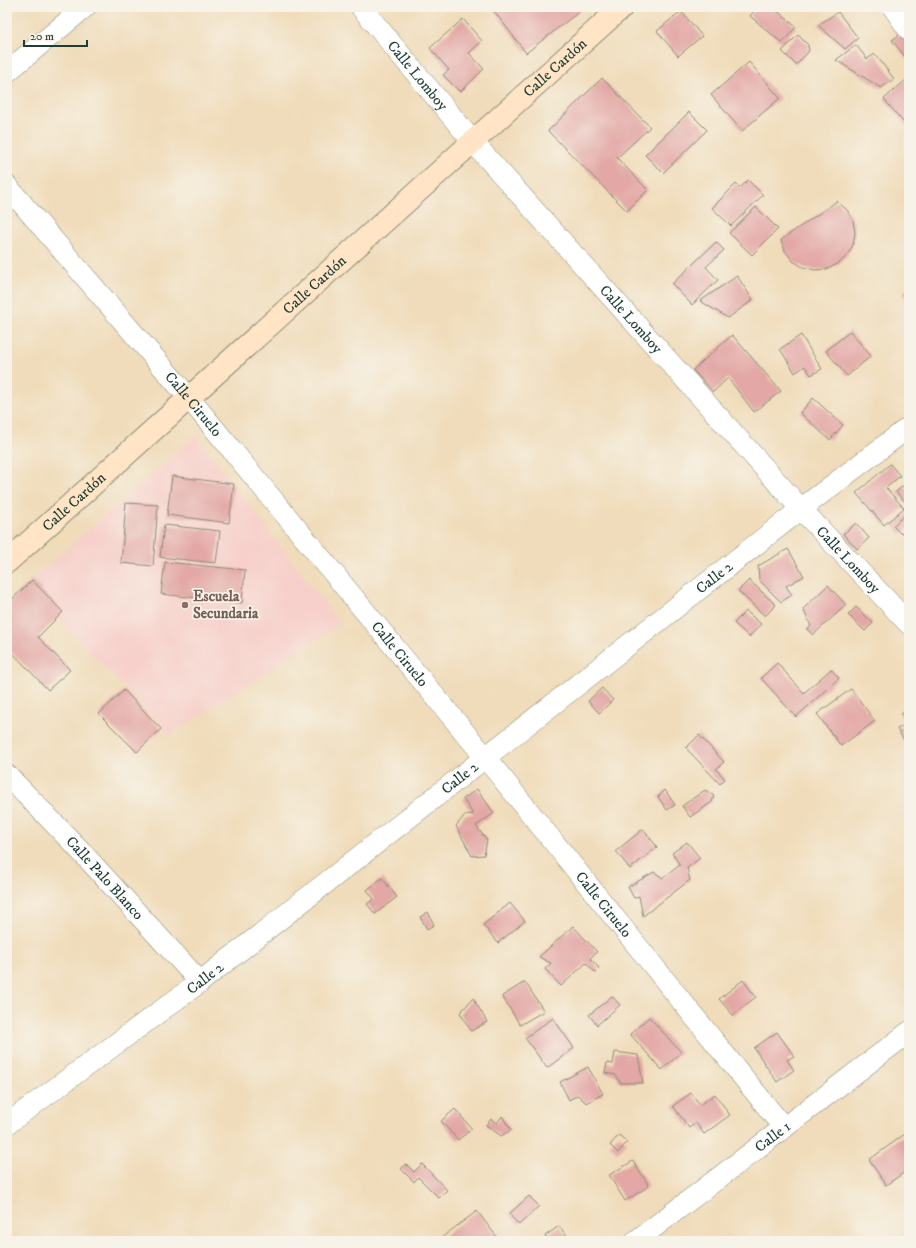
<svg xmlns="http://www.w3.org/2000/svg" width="916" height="1248" font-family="'IM FELL DW Pica',serif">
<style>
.built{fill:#f7d0cb}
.building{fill:#e3a7a5}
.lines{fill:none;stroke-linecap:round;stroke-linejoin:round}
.minor-casing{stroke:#888c77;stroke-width:22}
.secondary-casing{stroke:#888c77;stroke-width:24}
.minor{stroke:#fff;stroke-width:21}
.secondary{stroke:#ffe4c6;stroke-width:22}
.education-dot{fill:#8d6e63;stroke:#f7f3e8;stroke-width:1.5}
.labels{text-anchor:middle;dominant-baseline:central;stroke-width:3.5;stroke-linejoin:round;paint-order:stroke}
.street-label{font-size:15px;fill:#1f3d34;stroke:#f7f3e8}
.education-label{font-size:15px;font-weight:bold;fill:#785e54;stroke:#f7f3e8;text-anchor:start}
</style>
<rect width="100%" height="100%" fill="#f7f3e8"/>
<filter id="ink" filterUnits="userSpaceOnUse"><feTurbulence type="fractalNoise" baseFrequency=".025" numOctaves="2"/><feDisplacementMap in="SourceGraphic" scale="8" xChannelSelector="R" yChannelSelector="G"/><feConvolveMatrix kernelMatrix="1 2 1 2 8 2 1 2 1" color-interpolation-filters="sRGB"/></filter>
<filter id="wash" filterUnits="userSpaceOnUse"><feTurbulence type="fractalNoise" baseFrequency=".012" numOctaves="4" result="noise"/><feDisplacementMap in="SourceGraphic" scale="16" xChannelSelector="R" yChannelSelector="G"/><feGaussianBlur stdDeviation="0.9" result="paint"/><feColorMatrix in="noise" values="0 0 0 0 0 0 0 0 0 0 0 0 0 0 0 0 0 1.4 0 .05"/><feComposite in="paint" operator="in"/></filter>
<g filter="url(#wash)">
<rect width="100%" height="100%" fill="#f0dcba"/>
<polygon class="built" points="196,436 340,624 170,735 26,585"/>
<g id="blocks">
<g class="building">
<polygon points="491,7 585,7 526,53"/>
<polygon points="757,7 773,7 796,27 782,43 750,16"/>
<polygon points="681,11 702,36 678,56 657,31"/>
<polygon points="838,12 858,38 845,49 818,25"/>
<polygon points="463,19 482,41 469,53 484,69 460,92 443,75 449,70 430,48"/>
<polygon points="903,32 909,40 909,62 892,40"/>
<polygon points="798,35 808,45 809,51 796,65 782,51"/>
<polygon points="856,45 867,59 875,54 894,79 881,88 836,60"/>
<polygon points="749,62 780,98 742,131 711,95"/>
<polygon points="602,78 650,127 617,158 648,190 627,211 548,131"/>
<polygon points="907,79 909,81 909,129 884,99"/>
<polygon points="689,112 707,130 663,173 645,155"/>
<polygon points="748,180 763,195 731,226 712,208 736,184 740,188"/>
<polygon points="837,201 847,210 853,220 855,233 853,245 847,256 838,264 827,269 815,270 803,267 793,261 785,251 781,240"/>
<polygon points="756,207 778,229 752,255 729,233"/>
<polygon points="716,242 724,250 706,267 718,280 692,305 672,284"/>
<polygon points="737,276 753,300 728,318 700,301"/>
<polygon points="909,287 909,301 902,294"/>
<polygon points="850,331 871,356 847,376 826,351"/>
<polygon points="732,335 781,391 754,412 728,378 713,392 693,370"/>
<polygon points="801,335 822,369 811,375 805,366 795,373 780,349"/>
<polygon points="813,398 843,425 830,440 800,413"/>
<polygon points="890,464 900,476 886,488 904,508 884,525 856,493"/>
<polygon points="172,476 234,484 229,523 167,515"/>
<polygon points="904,485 909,491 909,506 896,492"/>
<polygon points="126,503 158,505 153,566 121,563"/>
<polygon points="909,511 909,527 901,534 893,526"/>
<polygon points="856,523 869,538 857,549 843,534"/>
<polygon points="164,525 220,531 216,563 160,557"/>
<polygon points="788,549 804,576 786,586 792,595 781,602 759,580 758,566"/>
<polygon points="165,562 245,570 242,603 161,594"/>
<polygon points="32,580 63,612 38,637 70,670 48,690 7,647 7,604"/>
<polygon points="749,580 776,605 765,616 738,591"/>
<polygon points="828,585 846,605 813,635 807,629 811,626 803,609"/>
<polygon points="856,607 873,623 865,631 848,615"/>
<polygon points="746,611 761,624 749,637 734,623"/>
<polygon points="777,663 804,693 831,669 839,678 796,717 761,678"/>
<polygon points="602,688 613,700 599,713 588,701"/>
<polygon points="851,689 875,721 841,746 817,714"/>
<polygon points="124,690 161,729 137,752 99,714"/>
<polygon points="909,709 909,748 897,729 907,724 901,714"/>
<polygon points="699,735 724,762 716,769 725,779 720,784 686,748"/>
<polygon points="477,789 494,813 476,826 487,840 484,855 472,856 456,826 465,815 473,814 463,799"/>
<polygon points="665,790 675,805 667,810 658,797"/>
<polygon points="705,790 714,796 712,802 690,817 682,806"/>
<polygon points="643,829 657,847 630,869 616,851"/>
<polygon points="687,842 700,858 687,868 690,880 643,916 639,896 634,898 628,887 654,872 663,878 680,865 672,853"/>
<polygon points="382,878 397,897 375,914 367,904 374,899 367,890"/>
<polygon points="510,903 525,921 498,943 483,925"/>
<polygon points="428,912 434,925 427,929 420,917"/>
<polygon points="573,926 597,952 590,958 599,968 595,972 586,963 561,986 545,969 551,963 539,957"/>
<polygon points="743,980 756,997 733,1015 719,999"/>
<polygon points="525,982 544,1011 520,1025 502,996"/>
<polygon points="612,996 620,1005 597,1025 589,1015"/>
<polygon points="473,998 487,1022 471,1031 460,1013"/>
<polygon points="649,1017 681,1052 662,1070 630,1034"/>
<polygon points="553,1018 574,1048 547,1068 525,1038"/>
<polygon points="777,1032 794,1056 787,1060 794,1070 777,1082 754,1048"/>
<polygon points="615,1052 638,1055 643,1083 620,1083 616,1075 605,1073 607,1063 613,1064"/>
<polygon points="588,1067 603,1094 586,1103 578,1095 569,1100 560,1082"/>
<polygon points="691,1093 700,1105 715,1094 730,1115 704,1134 696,1123 689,1128 673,1106"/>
<polygon points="455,1109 472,1129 458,1140 441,1121"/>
<polygon points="502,1116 511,1130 501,1136 486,1125 491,1119 497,1123"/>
<polygon points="909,1131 909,1173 905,1172 886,1185 869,1160"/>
<polygon points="619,1135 627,1142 618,1153 610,1145"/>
<polygon points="633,1161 649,1186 625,1201 609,1175"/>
<polygon points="406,1164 414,1172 422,1164 447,1190 439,1198 418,1177 414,1182 401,1169"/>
<polygon points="529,1196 539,1206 519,1225 509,1214"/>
<polygon points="477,1211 500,1241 437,1241"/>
<polygon points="559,1226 571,1241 548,1241 545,1236"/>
</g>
</g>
</g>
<g filter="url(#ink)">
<use href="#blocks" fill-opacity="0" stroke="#888c77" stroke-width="1"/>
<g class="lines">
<g class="minor-casing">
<g id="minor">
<path id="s1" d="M361,7L473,142L801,509L909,624"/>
<polyline points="893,7 909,30"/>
<polyline points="7,72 85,7"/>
<path id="s2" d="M7,186L189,398L485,757L784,1128"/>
<path id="s3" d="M7,775L76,846L200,982"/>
<path id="s4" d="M7,1124L200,982L801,509L909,427"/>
<path id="s5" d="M636,1241L909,1032"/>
</g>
</g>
<g class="secondary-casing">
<g id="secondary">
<path id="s6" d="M7,562L622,7"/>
</g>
</g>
<use href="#minor" class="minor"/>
<use href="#secondary" class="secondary"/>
</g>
</g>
<circle class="education-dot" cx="185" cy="605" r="4"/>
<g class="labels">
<g class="street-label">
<text stroke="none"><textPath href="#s6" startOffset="738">Calle Cardón</textPath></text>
<text stroke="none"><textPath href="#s1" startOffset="89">Calle Lomboy</textPath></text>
<text stroke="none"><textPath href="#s6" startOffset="414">Calle Cardón</textPath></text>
<text stroke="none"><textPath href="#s1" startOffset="413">Calle Lomboy</textPath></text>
<text stroke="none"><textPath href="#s2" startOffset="287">Calle Ciruelo</textPath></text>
<text stroke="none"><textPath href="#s6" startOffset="90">Calle Cardón</textPath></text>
<text stroke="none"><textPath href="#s1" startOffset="737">Calle Lomboy</textPath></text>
<text stroke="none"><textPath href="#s4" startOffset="894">Calle 2</textPath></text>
<text stroke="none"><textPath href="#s2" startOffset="611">Calle Ciruelo</textPath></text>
<text stroke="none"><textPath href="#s4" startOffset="570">Calle 2</textPath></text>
<text stroke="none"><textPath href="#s3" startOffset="142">Calle Palo Blanco</textPath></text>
<text stroke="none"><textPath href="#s2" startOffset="934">Calle Ciruelo</textPath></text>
<text stroke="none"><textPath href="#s4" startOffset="246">Calle 2</textPath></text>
<text stroke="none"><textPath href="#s5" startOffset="172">Calle 1</textPath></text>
</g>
<g class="education-label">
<text x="193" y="596">Escuela<tspan x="193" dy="17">Secundaria</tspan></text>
</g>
</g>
<rect width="916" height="1248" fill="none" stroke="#f7f3e8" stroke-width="24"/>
<path d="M24 40v6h63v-6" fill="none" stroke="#1f3d34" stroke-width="2"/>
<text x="30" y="40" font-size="12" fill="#1f3d34" stroke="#f7f3e8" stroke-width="3" paint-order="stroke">20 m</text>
</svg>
